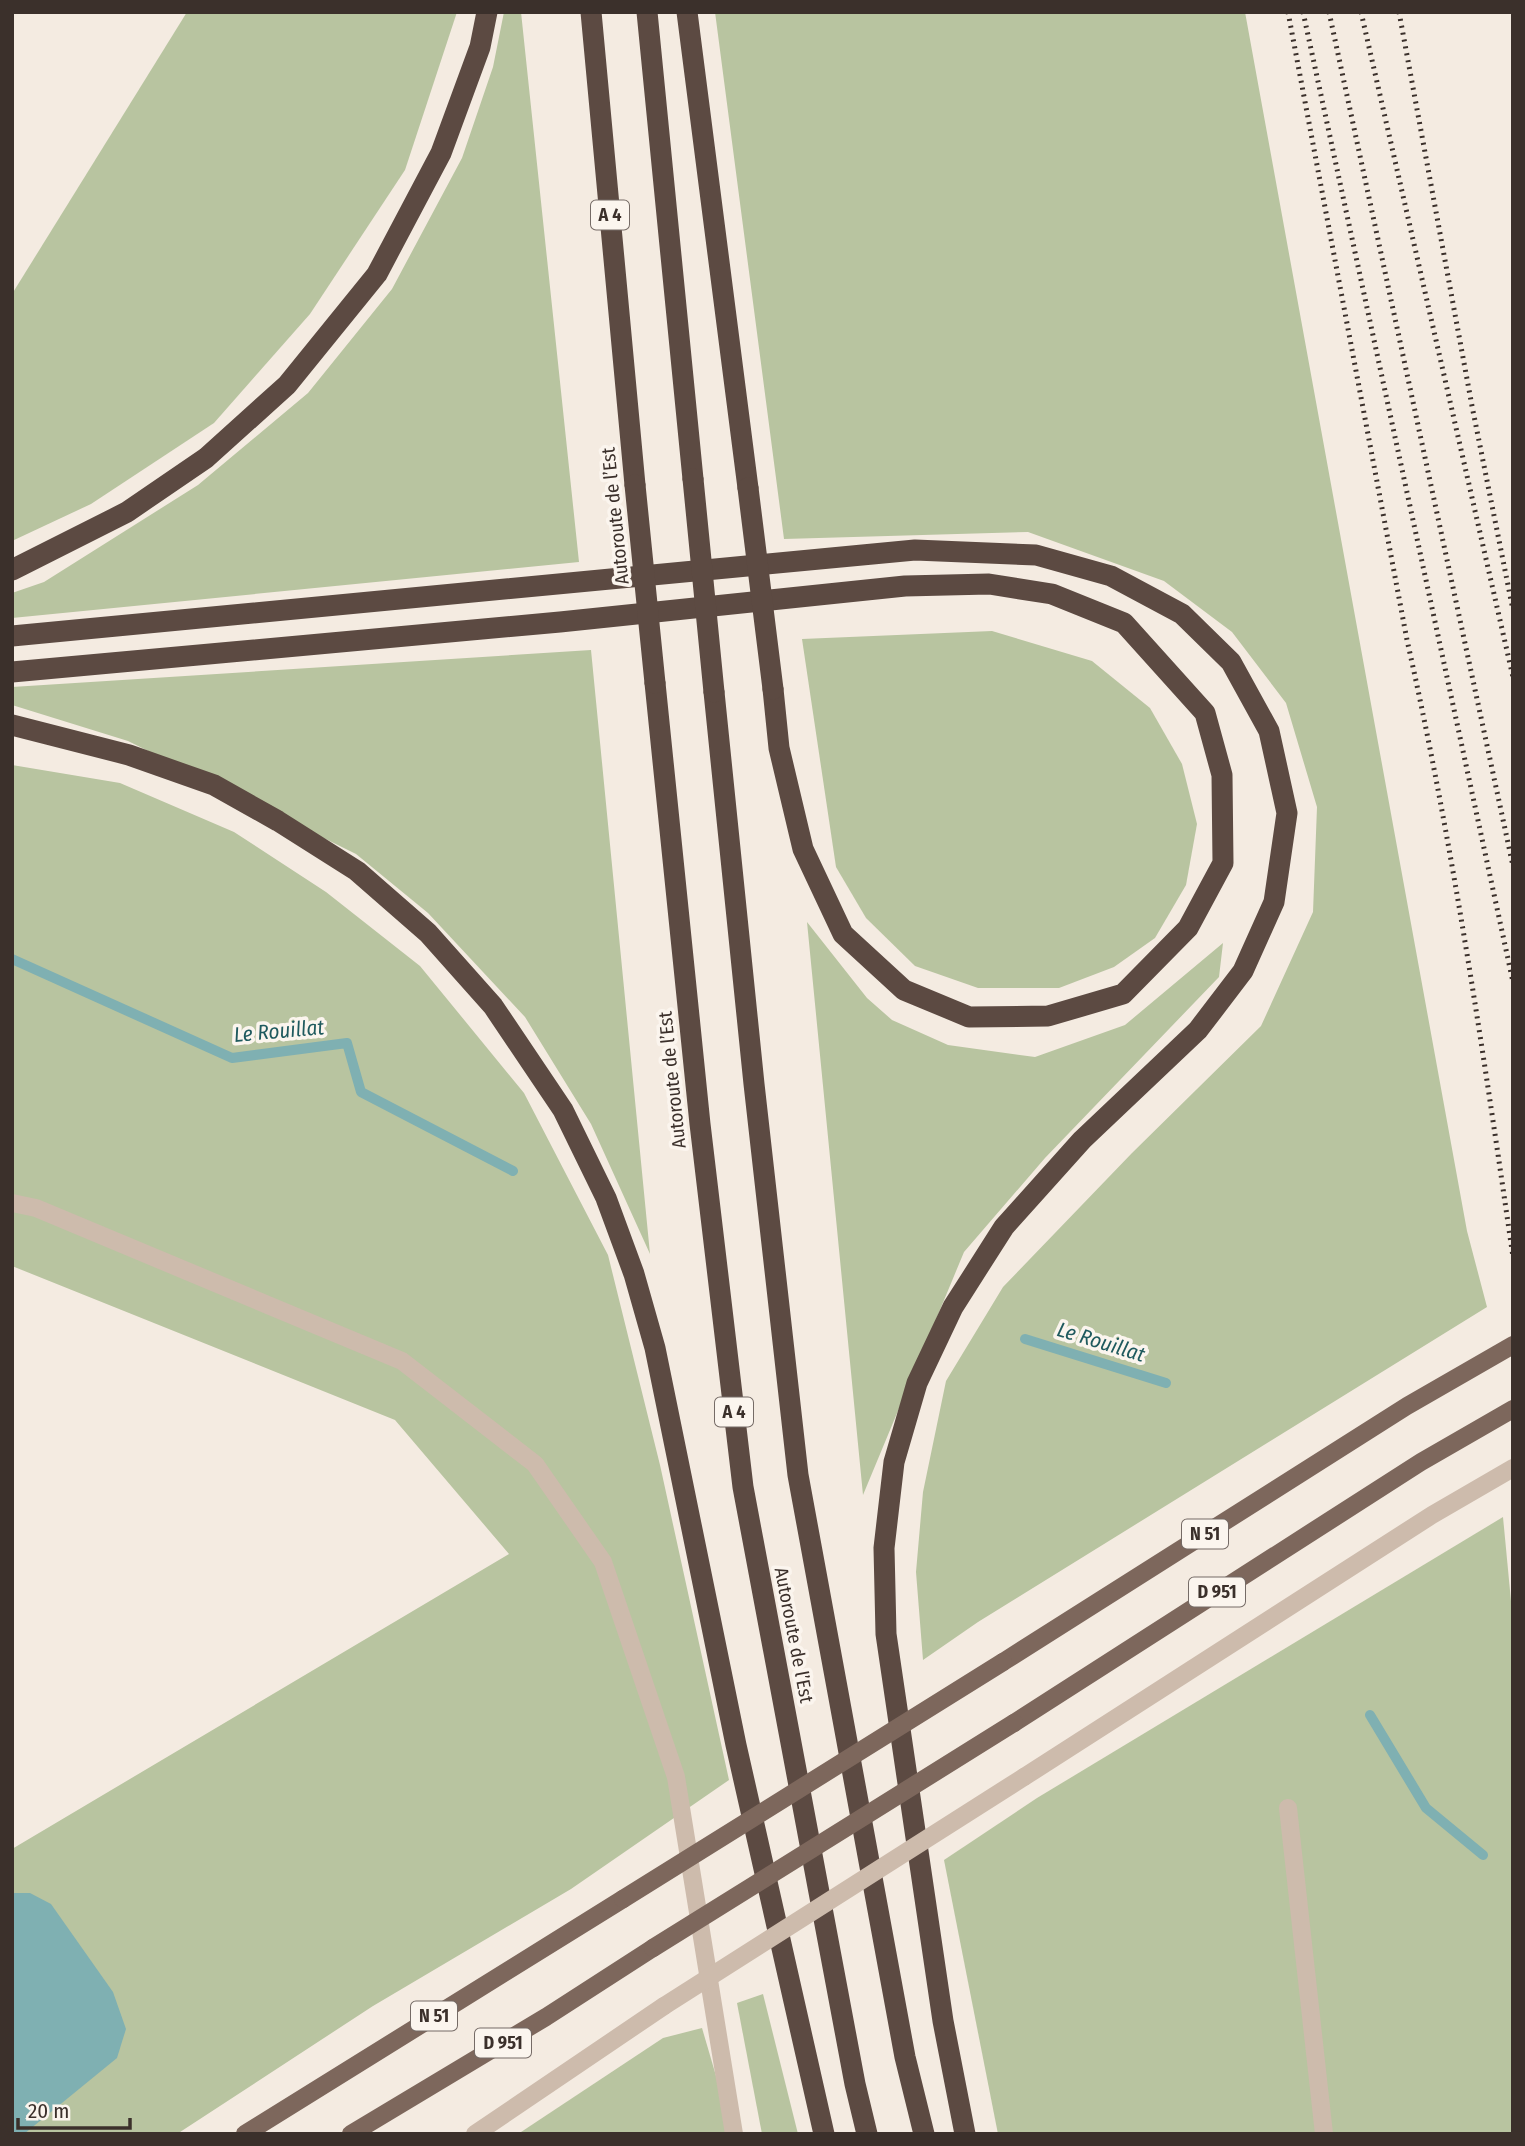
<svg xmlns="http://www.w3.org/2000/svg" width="1525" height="2146" font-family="'Fira Sans Condensed',sans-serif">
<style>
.green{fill:#b8c4a0}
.water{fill:#7fb0b2}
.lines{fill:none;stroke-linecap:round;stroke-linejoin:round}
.stream{stroke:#7fb0b2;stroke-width:10}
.minor{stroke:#cdbbac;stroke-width:18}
.major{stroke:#7d675c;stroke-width:18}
.highway{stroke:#5c4a42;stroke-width:21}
.rail{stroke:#3b302b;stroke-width:5;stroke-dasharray:2 5;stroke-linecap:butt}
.minor-bridge{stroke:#cdbbac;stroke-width:18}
.major-bridge{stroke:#7d675c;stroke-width:18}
.highway-bridge{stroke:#5c4a42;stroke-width:21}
.labels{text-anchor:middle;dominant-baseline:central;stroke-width:7;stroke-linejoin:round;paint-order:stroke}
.shield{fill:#fbf5ee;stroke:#756b66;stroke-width:2}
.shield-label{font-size:18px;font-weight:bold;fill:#3b302b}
.street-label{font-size:19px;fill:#3b302b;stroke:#fbf5ee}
.water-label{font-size:21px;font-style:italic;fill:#1f5a5e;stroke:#fbf5ee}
</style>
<rect width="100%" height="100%" fill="#f4ebe1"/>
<g class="green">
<polygon points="187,12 457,12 405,170 310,314 214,423 91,504 12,541 12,294"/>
<polygon points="504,12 521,12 579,562 12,618 12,593 44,582 198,485 308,393 392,289 462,158 493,67"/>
<polygon points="715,12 1245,12 1467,1231 1487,1307 978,1622 923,1660 916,1572 923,1492 946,1381 1003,1287 1132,1153 1261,1026 1313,912 1317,807 1286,703 1232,632 1164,581 1028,532 784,539"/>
<polygon points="992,631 1092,661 1150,708 1182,764 1197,824 1186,885 1155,938 1114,967 1059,988 978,988 915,966 866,918 836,867 802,639"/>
<polygon points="591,650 650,1254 591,1124 525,1017 428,913 356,854 128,741 12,705 12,687"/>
<polygon points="12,765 120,783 234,832 326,892 420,966 524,1093 608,1255 660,1465 729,1780 571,1889 373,2006 177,2134 12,2134 12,1849 509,1554 395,1420 12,1266"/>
<polygon points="807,922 867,998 892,1020 948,1045 1035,1057 1125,1025 1223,943 1219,977 1045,1158 964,1252 863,1495"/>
<polygon points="1503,1517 1513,1622 1513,2134 998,2134 944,1860 1037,1798"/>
<polygon points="763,1994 798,2134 762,2134 737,2003"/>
<polygon points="702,2028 733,2134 518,2134 663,2038"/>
</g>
<polygon class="water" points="12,1893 30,1893 51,1904 113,1992 126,2029 117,2058 24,2134 12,2134"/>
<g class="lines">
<g class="stream">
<polyline points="12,959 232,1058 347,1043 361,1092 513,1171"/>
<polyline points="1025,1339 1166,1383"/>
<polyline points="1370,1715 1426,1808 1483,1855"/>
</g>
<g class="minor">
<polyline points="12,1203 36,1208 402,1361 535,1464 603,1562 676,1777 734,2134"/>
<polyline points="1024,1777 1432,1515 1513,1468"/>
<polyline points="1288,1808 1324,2134"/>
<polyline points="475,2134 664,2006"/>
</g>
<g class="major">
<polyline points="1003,1662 1407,1406 1513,1345"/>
<polyline points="1014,1723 1421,1462 1513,1409"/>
<polyline points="245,2134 623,1899"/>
<polyline points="351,2134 546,2017 653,1948"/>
</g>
<g class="highway">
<polyline points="591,12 635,485"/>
<polyline points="647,12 693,479"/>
<polyline points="687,12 748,488"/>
<polyline points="12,570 127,512 206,458 287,385 377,274 441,153 480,47 487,12"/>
<polyline points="12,636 915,550 1036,555 1111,576 1182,614 1231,662 1269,731 1287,813 1274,902 1243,971 1198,1030 1082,1140 1004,1227 953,1307 917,1383 894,1462 884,1548 886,1634 943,2021 965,2134"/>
<polyline points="12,672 560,622 905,586 989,584 1052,594 1124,623 1205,713 1222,775 1223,863 1188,928 1123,994 1048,1016 969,1017 904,990 843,934 803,849 779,748 773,689"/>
<polyline points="655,683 700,1124 743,1487 855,2084 867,2134"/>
<polyline points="714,692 754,1084 798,1475 905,2057 924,2134"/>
<polyline points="12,725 129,755 214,785 278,821 357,871 428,933 493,1006 563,1110 606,1198 634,1274 655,1348 736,1745 824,2134"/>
</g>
<g class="rail">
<path d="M1288,12L1407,640C1453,844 1483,1051 1513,1257"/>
<polyline points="1303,12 1513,982"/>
<polyline points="1329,12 1513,866"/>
<polyline points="1361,12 1513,677"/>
<polyline points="1399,12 1472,406 1513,610"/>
</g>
<polyline class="minor-bridge" points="664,2006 1024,1777"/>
<g class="major-bridge">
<polyline points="623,1899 1003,1662"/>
<polyline points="653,1948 1014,1723"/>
</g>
<g class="highway-bridge">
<polyline points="693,479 714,692"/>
<polyline points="635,485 655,683"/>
<polyline points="748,488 773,689"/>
</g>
</g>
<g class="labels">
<g class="shield">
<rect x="591" y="200.5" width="38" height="29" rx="5"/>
<rect x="715" y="1397.5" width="38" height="29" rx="5"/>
<rect x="1182" y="1519.5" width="46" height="29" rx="5"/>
<rect x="1189" y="1577.5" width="56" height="29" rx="5"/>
<rect x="411" y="2001.5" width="46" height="29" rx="5"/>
<rect x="475" y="2028.5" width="56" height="29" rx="5"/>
</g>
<g class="shield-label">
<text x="610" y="215">A 4</text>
<text x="734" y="1412">A 4</text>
<text x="1205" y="1534">N 51</text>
<text x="1217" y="1592">D 951</text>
<text x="434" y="2016">N 51</text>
<text x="503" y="2043">D 951</text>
</g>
<g class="street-label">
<text transform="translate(615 516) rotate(-96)">Autoroute de l’Est</text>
<text transform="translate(672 1080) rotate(-96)">Autoroute de l’Est</text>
<text transform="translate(794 1635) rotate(79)">Autoroute de l’Est</text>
</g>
<g class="water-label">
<text transform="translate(279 1031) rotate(-5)">Le Rouillat</text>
<text transform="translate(1101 1342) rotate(17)">Le Rouillat</text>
</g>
</g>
<rect width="1525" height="2146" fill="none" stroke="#3b302b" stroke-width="28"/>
<path d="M18 2118v10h112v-10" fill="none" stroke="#3b302b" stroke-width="3.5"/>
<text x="28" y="2118" font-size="21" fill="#3b302b" stroke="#fbf5ee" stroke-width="5" paint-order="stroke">20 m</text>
</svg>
